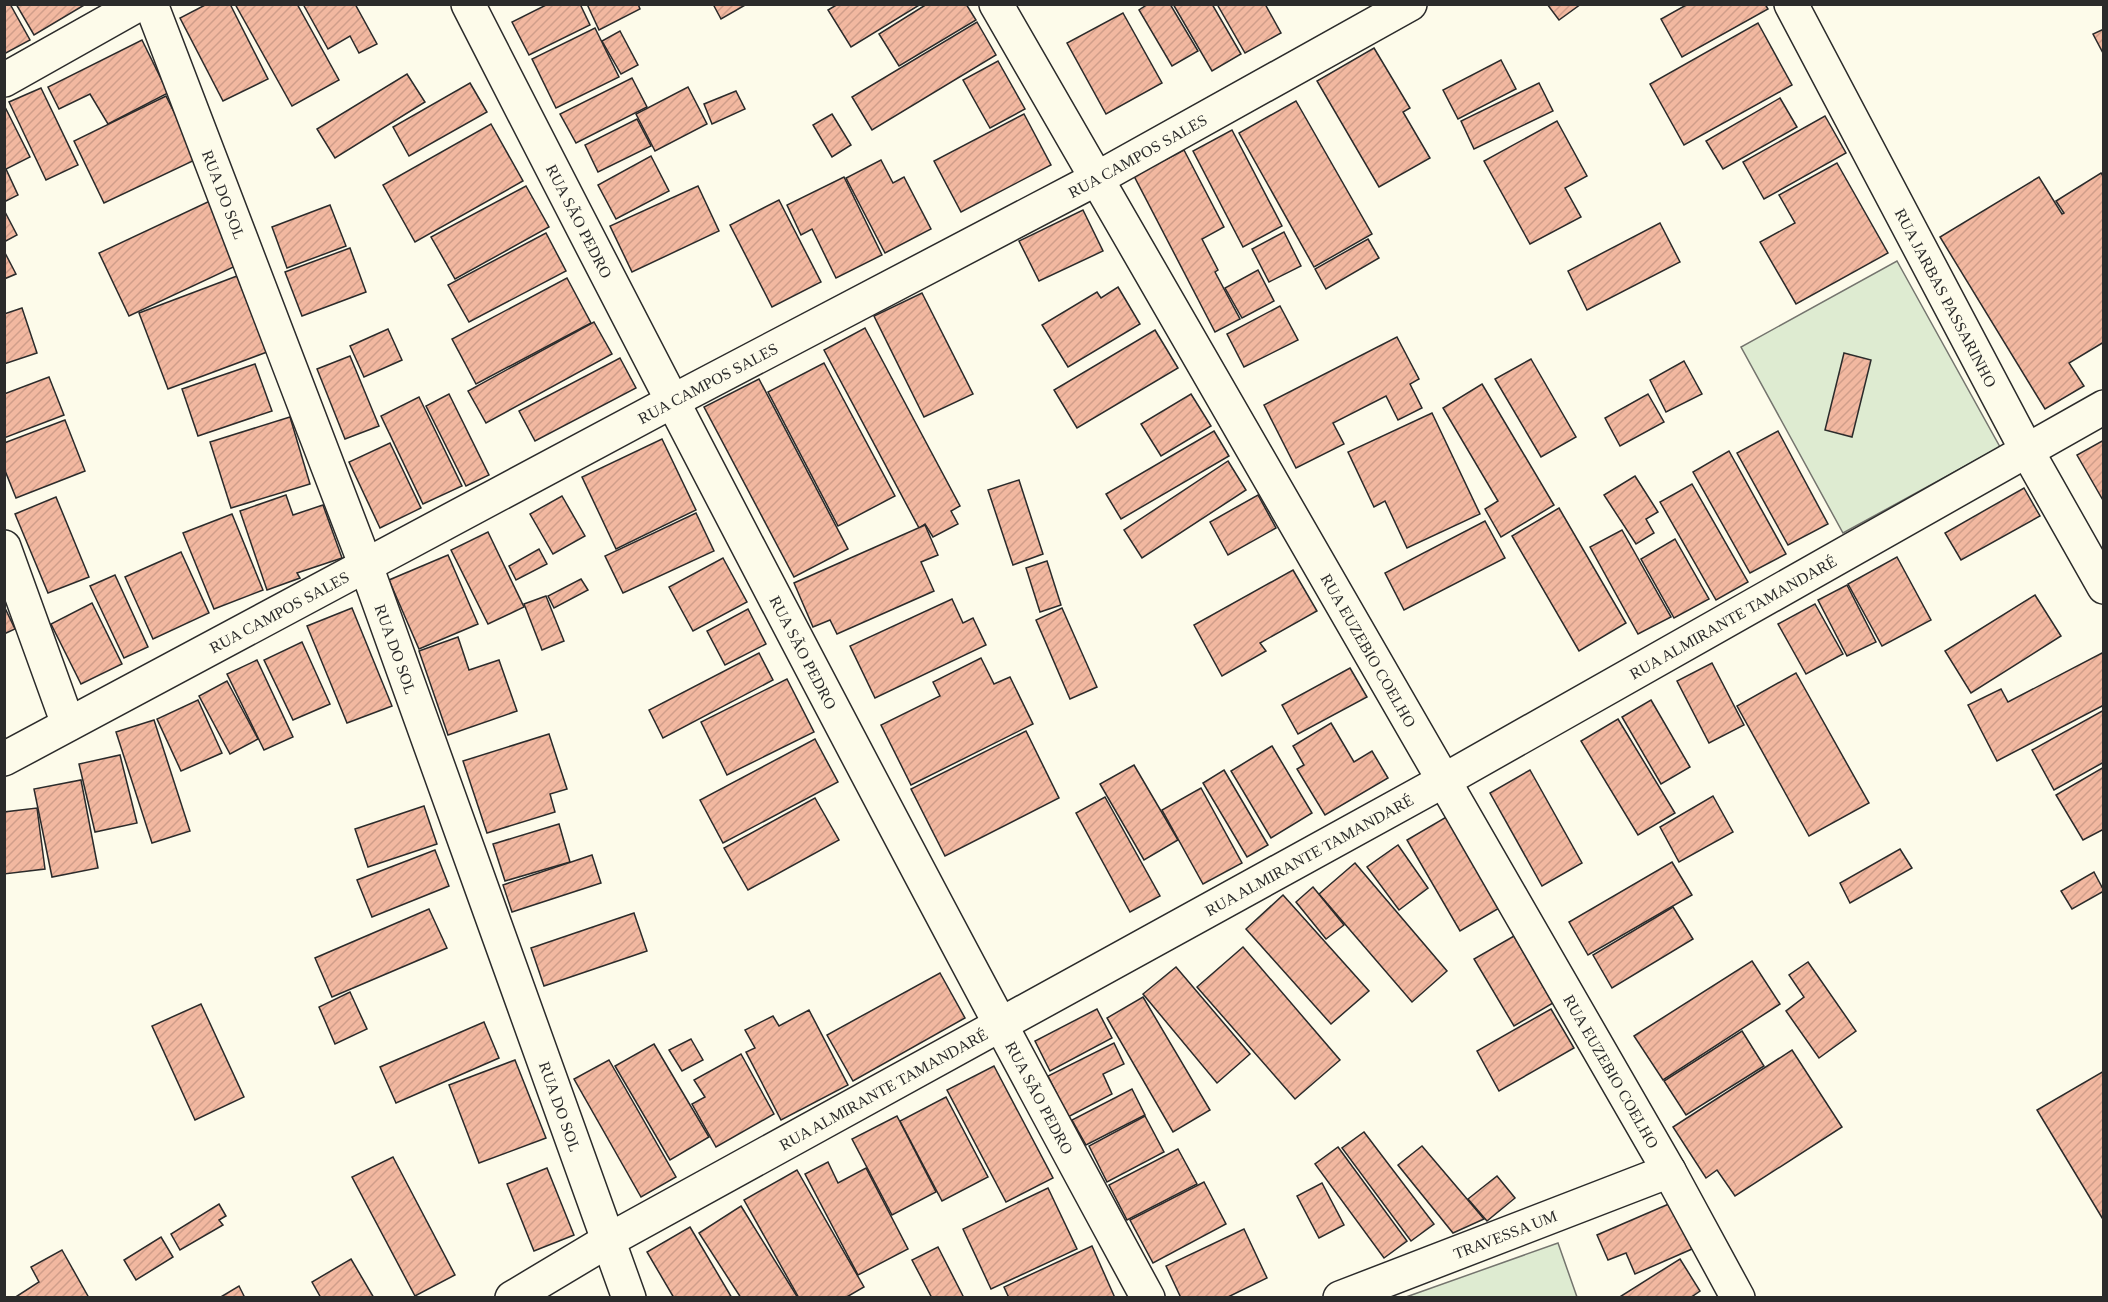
<svg xmlns="http://www.w3.org/2000/svg" width="2108" height="1302" font-family="'Times New Roman',serif">
<style>
.green{fill:#deebd1;stroke:#74746e;stroke-width:1.5}
.building{fill:url(#building-hatch);stroke:#2b2b2b;stroke-width:1.5}
.lines{fill:none;stroke-linecap:round;stroke-linejoin:round}
.street-casing{stroke:#2b2b2b;stroke-width:36}
.street{stroke:#fdfbea;stroke-width:33}
.labels{text-anchor:middle;dominant-baseline:central;stroke-width:4.5;stroke-linejoin:round;paint-order:stroke}
.street-label{font-size:16px;fill:#2b2b2b;stroke:#fdfbea}
</style>
<defs>
<pattern id="building-hatch" width="6" height="6" patternUnits="userSpaceOnUse" patternTransform="scale(1.5)"><rect width="6" height="6" fill="#f2b8a0"/><path d="M-1 1l2-2M0 6l6-6M5 7l2-2" fill="none" stroke="#d09e8a"/></pattern>
</defs>
<rect width="100%" height="100%" fill="#fdfbea"/>
<g class="green">
<polygon points="1897,261 2000,447 1843,533 1741,347"/>
<polygon points="1558,1243 1577,1297 1406,1297"/>
</g>
<g class="building">
<polygon points="4,4 10,4 30,40 4,54"/>
<polygon points="16,4 86,4 34,35"/>
<polygon points="207,4 230,4 268,79 223,101 180,18"/>
<polygon points="235,4 297,4 339,80 292,106"/>
<polygon points="303,4 355,4 377,44 359,53 350,36 328,49"/>
<polygon points="548,4 580,4 590,25 529,55 512,22"/>
<polygon points="587,4 638,4 640,9 599,30"/>
<polygon points="713,4 747,4 721,19"/>
<polygon points="838,4 921,4 851,47 828,10"/>
<polygon points="927,4 966,4 976,20 899,66 879,34"/>
<polygon points="1148,4 1170,4 1198,51 1172,66 1139,10"/>
<polygon points="1173,4 1212,4 1241,54 1212,71"/>
<polygon points="1217,4 1265,4 1281,33 1245,53"/>
<polygon points="1547,4 1581,4 1559,20"/>
<polygon points="1688,4 1765,4 1768,9 1682,57 1661,19"/>
<polygon points="1123,13 1162,83 1106,114 1067,43"/>
<polygon points="977,22 996,55 872,130 852,97"/>
<polygon points="1758,23 1792,85 1684,145 1650,84"/>
<polygon points="595,28 619,77 556,108 532,59"/>
<polygon points="2104,29 2104,55 2093,34"/>
<polygon points="620,31 638,65 621,74 602,41"/>
<polygon points="142,40 168,93 108,124 90,94 59,109 48,87"/>
<polygon points="1374,48 1410,108 1403,112 1430,158 1379,187 1317,81"/>
<polygon points="1501,60 1516,89 1458,119 1443,90"/>
<polygon points="998,61 1025,109 990,128 963,80"/>
<polygon points="407,74 425,102 335,158 317,129"/>
<polygon points="632,78 647,107 576,143 560,114"/>
<polygon points="470,83 487,112 409,156 393,127"/>
<polygon points="1539,83 1553,111 1474,149 1461,121"/>
<polygon points="688,87 707,124 655,151 636,114"/>
<polygon points="41,88 78,165 46,180 9,102"/>
<polygon points="736,91 745,109 712,124 704,104"/>
<polygon points="166,96 197,159 104,203 74,141"/>
<polygon points="1780,98 1797,127 1723,169 1706,141"/>
<polygon points="1296,101 1372,234 1314,267 1239,133"/>
<polygon points="4,105 30,157 6,169 18,195 4,202"/>
<polygon points="832,114 851,145 832,157 813,125"/>
<polygon points="1024,114 1051,165 961,212 934,161"/>
<polygon points="1825,116 1846,153 1764,199 1743,162"/>
<polygon points="637,119 651,146 598,172 585,145"/>
<polygon points="1557,121 1587,176 1565,188 1581,217 1530,244 1484,161"/>
<polygon points="491,124 523,181 415,242 383,185"/>
<polygon points="1232,130 1282,226 1243,247 1193,151"/>
<polygon points="1184,150 1224,227 1202,239 1218,270 1215,272 1240,319 1215,332 1134,176"/>
<polygon points="651,156 669,191 616,219 598,185"/>
<polygon points="881,160 893,183 904,177 931,229 885,253 846,178"/>
<polygon points="1837,163 1888,253 1796,304 1760,242 1795,223 1779,195"/>
<polygon points="2101,173 2104,177 2104,342 2069,363 2084,386 2045,409 1940,237 2039,177 2062,214 2064,213 2056,201"/>
<polygon points="844,177 882,255 836,278 812,229 801,235 787,205"/>
<polygon points="526,186 549,227 455,279 431,237"/>
<polygon points="698,186 719,231 632,272 610,226"/>
<polygon points="212,200 242,263 129,316 99,253"/>
<polygon points="779,200 821,282 772,307 730,225"/>
<polygon points="330,205 346,246 287,268 272,227"/>
<polygon points="4,210 17,235 4,242"/>
<polygon points="1083,210 1103,251 1039,281 1019,241"/>
<polygon points="1660,223 1680,262 1587,310 1568,271"/>
<polygon points="1284,232 1301,266 1269,282 1252,249"/>
<polygon points="546,233 566,271 469,322 448,285"/>
<polygon points="1368,239 1379,258 1326,289 1315,269"/>
<polygon points="350,248 366,292 302,316 285,272"/>
<polygon points="4,251 16,274 4,279"/>
<polygon points="1258,270 1274,301 1242,318 1225,288"/>
<polygon points="237,276 267,352 168,389 139,313"/>
<polygon points="567,278 591,323 476,384 452,339"/>
<polygon points="1118,287 1140,324 1068,367 1042,325 1097,292 1101,298"/>
<polygon points="922,293 973,394 924,417 874,316"/>
<polygon points="1280,306 1298,340 1244,367 1227,334"/>
<polygon points="22,308 37,353 4,364 4,314"/>
<polygon points="594,322 612,354 486,423 468,391"/>
<polygon points="865,328 960,506 951,511 958,524 933,537 925,524 919,528 824,350"/>
<polygon points="388,329 402,360 364,377 350,346"/>
<polygon points="1155,330 1178,368 1077,428 1054,390"/>
<polygon points="1397,337 1419,379 1410,384 1422,408 1398,420 1386,396 1333,423 1344,444 1296,468 1264,405"/>
<polygon points="1844,353 1871,360 1852,437 1825,430"/>
<polygon points="350,356 379,426 345,439 317,369"/>
<polygon points="620,358 636,388 535,441 519,411"/>
<polygon points="1531,359 1576,437 1541,457 1495,379"/>
<polygon points="1684,361 1702,394 1666,412 1650,380"/>
<polygon points="824,363 895,496 838,526 768,392"/>
<polygon points="255,364 272,411 198,436 182,389"/>
<polygon points="49,377 64,415 4,438 4,394"/>
<polygon points="759,379 848,549 794,577 704,407"/>
<polygon points="1482,384 1554,505 1501,537 1485,509 1498,501 1443,408"/>
<polygon points="449,394 489,475 466,486 426,406"/>
<polygon points="1191,394 1211,426 1161,456 1141,424"/>
<polygon points="1648,394 1664,422 1620,446 1605,418"/>
<polygon points="419,397 462,486 423,504 381,416"/>
<polygon points="1432,413 1480,514 1407,548 1385,501 1374,507 1348,452"/>
<polygon points="290,417 310,484 231,508 210,442"/>
<polygon points="65,420 85,471 16,498 4,468 4,443"/>
<polygon points="1214,431 1229,456 1121,519 1106,494"/>
<polygon points="1778,431 1828,524 1788,545 1737,453"/>
<polygon points="662,439 696,510 616,549 582,477"/>
<polygon points="2104,440 2104,502 2077,455"/>
<polygon points="390,443 421,508 380,528 349,462"/>
<polygon points="1729,451 1786,554 1750,573 1693,472"/>
<polygon points="1228,461 1246,490 1142,558 1124,530"/>
<polygon points="1635,476 1658,512 1646,519 1654,533 1636,544 1604,495"/>
<polygon points="1019,480 1043,554 1013,565 988,490"/>
<polygon points="1692,484 1748,582 1716,600 1660,502"/>
<polygon points="2024,488 2040,516 1961,560 1945,533"/>
<polygon points="286,495 293,515 323,505 342,558 297,573 300,578 267,590 240,511"/>
<polygon points="1258,495 1276,528 1228,555 1210,522"/>
<polygon points="562,496 585,536 553,554 530,514"/>
<polygon points="56,497 89,577 48,593 15,514"/>
<polygon points="1559,508 1626,623 1579,651 1512,536"/>
<polygon points="696,513 714,551 623,593 605,556"/>
<polygon points="232,514 263,590 214,609 183,533"/>
<polygon points="1485,521 1505,558 1404,610 1385,573"/>
<polygon points="925,525 938,555 921,562 934,591 837,634 830,620 813,627 794,583"/>
<polygon points="1622,530 1671,617 1638,634 1590,547"/>
<polygon points="488,532 524,607 488,624 451,550"/>
<polygon points="1675,539 1709,599 1674,618 1641,559"/>
<polygon points="539,549 547,564 516,580 509,566"/>
<polygon points="181,552 209,613 153,639 125,577"/>
<polygon points="448,555 478,624 419,649 389,580"/>
<polygon points="1897,557 1931,620 1882,646 1848,584"/>
<polygon points="723,558 747,602 693,631 669,587"/>
<polygon points="1047,561 1061,605 1040,612 1026,568"/>
<polygon points="1293,570 1317,611 1260,643 1266,651 1222,676 1194,625"/>
<polygon points="115,575 148,647 124,658 90,586"/>
<polygon points="581,579 588,590 554,608 548,596"/>
<polygon points="1847,585 1876,642 1847,656 1818,600"/>
<polygon points="2035,595 2061,636 1971,693 1945,651"/>
<polygon points="546,596 564,641 542,650 524,604"/>
<polygon points="952,599 963,623 973,618 986,645 875,698 850,646"/>
<polygon points="92,603 122,664 81,684 51,624"/>
<polygon points="1815,604 1843,654 1806,674 1778,624"/>
<polygon points="4,606 15,629 4,634"/>
<polygon points="352,608 392,706 347,723 307,626"/>
<polygon points="1062,608 1097,687 1070,699 1036,620"/>
<polygon points="748,609 766,644 725,665 707,631"/>
<polygon points="458,637 469,670 499,660 517,711 448,735 419,651"/>
<polygon points="302,642 330,704 293,720 264,660"/>
<polygon points="759,653 773,680 663,738 649,710"/>
<polygon points="2102,653 2104,657 2104,705 1997,761 1968,705 2001,689 2008,702"/>
<polygon points="981,658 994,684 1010,677 1033,724 911,785 881,725 940,696 933,682"/>
<polygon points="257,660 293,737 264,750 227,674"/>
<polygon points="1712,663 1744,725 1709,743 1677,681"/>
<polygon points="1350,668 1367,697 1298,734 1282,705"/>
<polygon points="1796,673 1869,803 1809,836 1737,706"/>
<polygon points="787,679 814,732 727,775 701,722"/>
<polygon points="227,681 258,739 230,754 199,696"/>
<polygon points="198,700 222,753 181,771 157,719"/>
<polygon points="1651,700 1690,767 1661,784 1622,717"/>
<polygon points="2104,710 2104,762 2054,790 2032,750"/>
<polygon points="1618,719 1675,813 1638,835 1581,741"/>
<polygon points="154,720 190,831 152,843 116,732"/>
<polygon points="1331,723 1354,762 1372,751 1388,778 1325,815 1297,769 1304,765 1293,746"/>
<polygon points="1026,731 1059,798 945,856 911,789"/>
<polygon points="549,734 567,789 550,794 555,812 487,833 463,761"/>
<polygon points="815,739 838,782 723,843 700,800"/>
<polygon points="1272,746 1312,813 1271,838 1231,771"/>
<polygon points="120,755 137,823 95,832 79,764"/>
<polygon points="1134,765 1178,840 1144,860 1100,784"/>
<polygon points="2104,767 2104,829 2083,840 2056,795"/>
<polygon points="1224,770 1268,845 1247,857 1203,783"/>
<polygon points="1530,770 1582,863 1542,886 1490,793"/>
<polygon points="81,780 98,868 52,877 34,789"/>
<polygon points="1201,788 1242,863 1203,884 1162,810"/>
<polygon points="1713,796 1733,832 1679,862 1660,827"/>
<polygon points="1105,797 1160,896 1130,912 1076,813"/>
<polygon points="815,798 839,840 748,890 724,848"/>
<polygon points="424,806 437,844 368,867 355,829"/>
<polygon points="37,808 45,869 4,874 4,812"/>
<polygon points="1448,816 1501,907 1460,931 1407,840"/>
<polygon points="559,824 570,862 505,881 493,844"/>
<polygon points="1398,845 1428,888 1399,910 1367,867"/>
<polygon points="1900,849 1912,868 1850,903 1840,883"/>
<polygon points="435,850 449,886 372,917 357,880"/>
<polygon points="592,855 601,883 512,912 503,885"/>
<polygon points="1672,862 1692,895 1588,955 1569,922"/>
<polygon points="1355,863 1447,971 1412,1002 1319,894"/>
<polygon points="2094,872 2104,891 2072,909 2061,891"/>
<polygon points="1313,887 1344,925 1326,939 1296,902"/>
<polygon points="1283,895 1369,991 1331,1024 1246,929"/>
<polygon points="1673,907 1693,939 1612,988 1593,955"/>
<polygon points="429,909 447,948 332,997 315,958"/>
<polygon points="634,913 647,951 544,986 531,948"/>
<polygon points="1514,936 1553,1003 1514,1026 1474,959"/>
<polygon points="1243,947 1340,1060 1295,1099 1197,987"/>
<polygon points="1752,961 1780,1004 1663,1080 1634,1036"/>
<polygon points="1808,962 1856,1031 1819,1058 1786,1011 1804,997 1789,975"/>
<polygon points="1176,967 1250,1054 1217,1083 1143,994"/>
<polygon points="940,973 965,1018 853,1081 827,1035"/>
<polygon points="350,992 367,1029 335,1044 319,1007"/>
<polygon points="1143,997 1210,1110 1173,1132 1107,1018"/>
<polygon points="201,1004 244,1097 195,1120 152,1026"/>
<polygon points="1097,1009 1112,1038 1050,1071 1035,1041"/>
<polygon points="1551,1009 1574,1048 1499,1091 1477,1051"/>
<polygon points="809,1010 848,1085 781,1120 746,1052 755,1048 745,1030 773,1016 779,1026"/>
<polygon points="484,1022 499,1058 396,1103 380,1067"/>
<polygon points="1742,1031 1764,1066 1686,1115 1664,1081"/>
<polygon points="691,1039 703,1060 682,1071 669,1050"/>
<polygon points="1114,1043 1124,1064 1103,1074 1112,1094 1068,1117 1048,1076"/>
<polygon points="654,1044 709,1137 670,1160 615,1066"/>
<polygon points="1792,1050 1842,1127 1735,1196 1717,1170 1706,1178 1673,1127"/>
<polygon points="741,1054 774,1114 716,1147 692,1104 705,1097 694,1080"/>
<polygon points="515,1060 546,1138 479,1163 449,1085"/>
<polygon points="609,1060 676,1177 641,1197 574,1079"/>
<polygon points="994,1066 1053,1178 1006,1202 947,1090"/>
<polygon points="2104,1071 2104,1221 2037,1110"/>
<polygon points="1132,1089 1145,1115 1086,1145 1072,1120"/>
<polygon points="946,1097 988,1177 942,1201 900,1121"/>
<polygon points="897,1116 936,1192 892,1215 852,1139"/>
<polygon points="1145,1116 1164,1152 1107,1182 1089,1146"/>
<polygon points="1364,1132 1434,1224 1411,1241 1342,1148"/>
<polygon points="1422,1146 1484,1219 1453,1233 1398,1165"/>
<polygon points="1338,1147 1407,1241 1384,1258 1315,1164"/>
<polygon points="1178,1149 1197,1184 1127,1220 1109,1185"/>
<polygon points="393,1157 455,1275 415,1296 352,1177"/>
<polygon points="828,1162 838,1183 866,1168 908,1249 858,1275 805,1174"/>
<polygon points="547,1168 574,1235 534,1251 507,1184"/>
<polygon points="797,1170 864,1287 845,1298 799,1298 744,1200"/>
<polygon points="1497,1176 1515,1198 1487,1221 1468,1199"/>
<polygon points="1204,1182 1226,1224 1153,1263 1130,1220"/>
<polygon points="1322,1183 1344,1225 1319,1238 1297,1196"/>
<polygon points="1048,1188 1077,1249 991,1289 963,1229"/>
<polygon points="1671,1203 1692,1249 1635,1274 1626,1253 1608,1260 1597,1235"/>
<polygon points="219,1204 226,1216 219,1220 223,1225 180,1250 171,1234"/>
<polygon points="741,1206 798,1298 741,1298 699,1233"/>
<polygon points="690,1227 732,1298 674,1298 647,1252"/>
<polygon points="1244,1229 1267,1278 1226,1298 1181,1298 1166,1266"/>
<polygon points="161,1237 173,1257 136,1280 124,1260"/>
<polygon points="1092,1246 1115,1298 1009,1298 1004,1287"/>
<polygon points="938,1247 964,1298 932,1298 912,1260"/>
<polygon points="62,1250 89,1298 14,1298 39,1282 31,1267"/>
<polygon points="351,1259 374,1298 321,1298 312,1282"/>
<polygon points="1680,1259 1700,1291 1690,1298 1618,1298"/>
<polygon points="239,1286 245,1298 219,1298"/>
</g>
<g class="lines">
<g class="street-casing">
<g id="street">
<path id="s1" d="M151,4L366,566L629,1298"/>
<path id="s2" d="M468,4C690,438 915,870 1148,1298"/>
<path id="s3" d="M996,4L1669,1171L1738,1298"/>
<path id="s4" d="M1791,4L2026,449L2104,587"/>
<polyline points="4,80 139,4"/>
<polyline points="4,547 68,724"/>
<path id="s5" d="M4,759L671,402L1096,179L1410,4"/>
<path id="s6" d="M512,1298L609,1240L1443,781L2104,407"/>
<path id="s7" d="M1340,1298L1669,1171"/>
</g>
</g>
<use href="#street" class="street"/>
</g>
<g class="labels">
<g class="street-label">
<text stroke="none"><textPath href="#s5" startOffset="1284">RUA CAMPOS SALES</textPath></text>
<text stroke="none"><textPath href="#s1" startOffset="204">RUA DO SOL</textPath></text>
<text stroke="none"><textPath href="#s2" startOffset="244">RUA SÃO PEDRO</textPath></text>
<text stroke="none"><textPath href="#s4" startOffset="332">RUA JARBAS PASSARINHO</textPath></text>
<text stroke="none"><textPath href="#s5" startOffset="798">RUA CAMPOS SALES</textPath></text>
<text stroke="none"><textPath href="#s5" startOffset="312">RUA CAMPOS SALES</textPath></text>
<text stroke="none"><textPath href="#s6" startOffset="1398">RUA ALMIRANTE TAMANDARÉ</textPath></text>
<text stroke="none"><textPath href="#s1" startOffset="690">RUA DO SOL</textPath></text>
<text stroke="none"><textPath href="#s3" startOffset="746">RUA EUZEBIO COELHO</textPath></text>
<text stroke="none"><textPath href="#s2" startOffset="730">RUA SÃO PEDRO</textPath></text>
<text stroke="none"><textPath href="#s6" startOffset="912">RUA ALMIRANTE TAMANDARÉ</textPath></text>
<text stroke="none"><textPath href="#s3" startOffset="1232">RUA EUZEBIO COELHO</textPath></text>
<text stroke="none"><textPath href="#s6" startOffset="426">RUA ALMIRANTE TAMANDARÉ</textPath></text>
<text stroke="none"><textPath href="#s2" startOffset="1234">RUA SÃO PEDRO</textPath></text>
<text stroke="none"><textPath href="#s1" startOffset="1176">RUA DO SOL</textPath></text>
<text stroke="none"><textPath href="#s7" startOffset="177">TRAVESSA UM</textPath></text>
</g>
</g>
<rect width="2108" height="1302" fill="none" stroke="#2b2b2b" stroke-width="12"/>
</svg>
